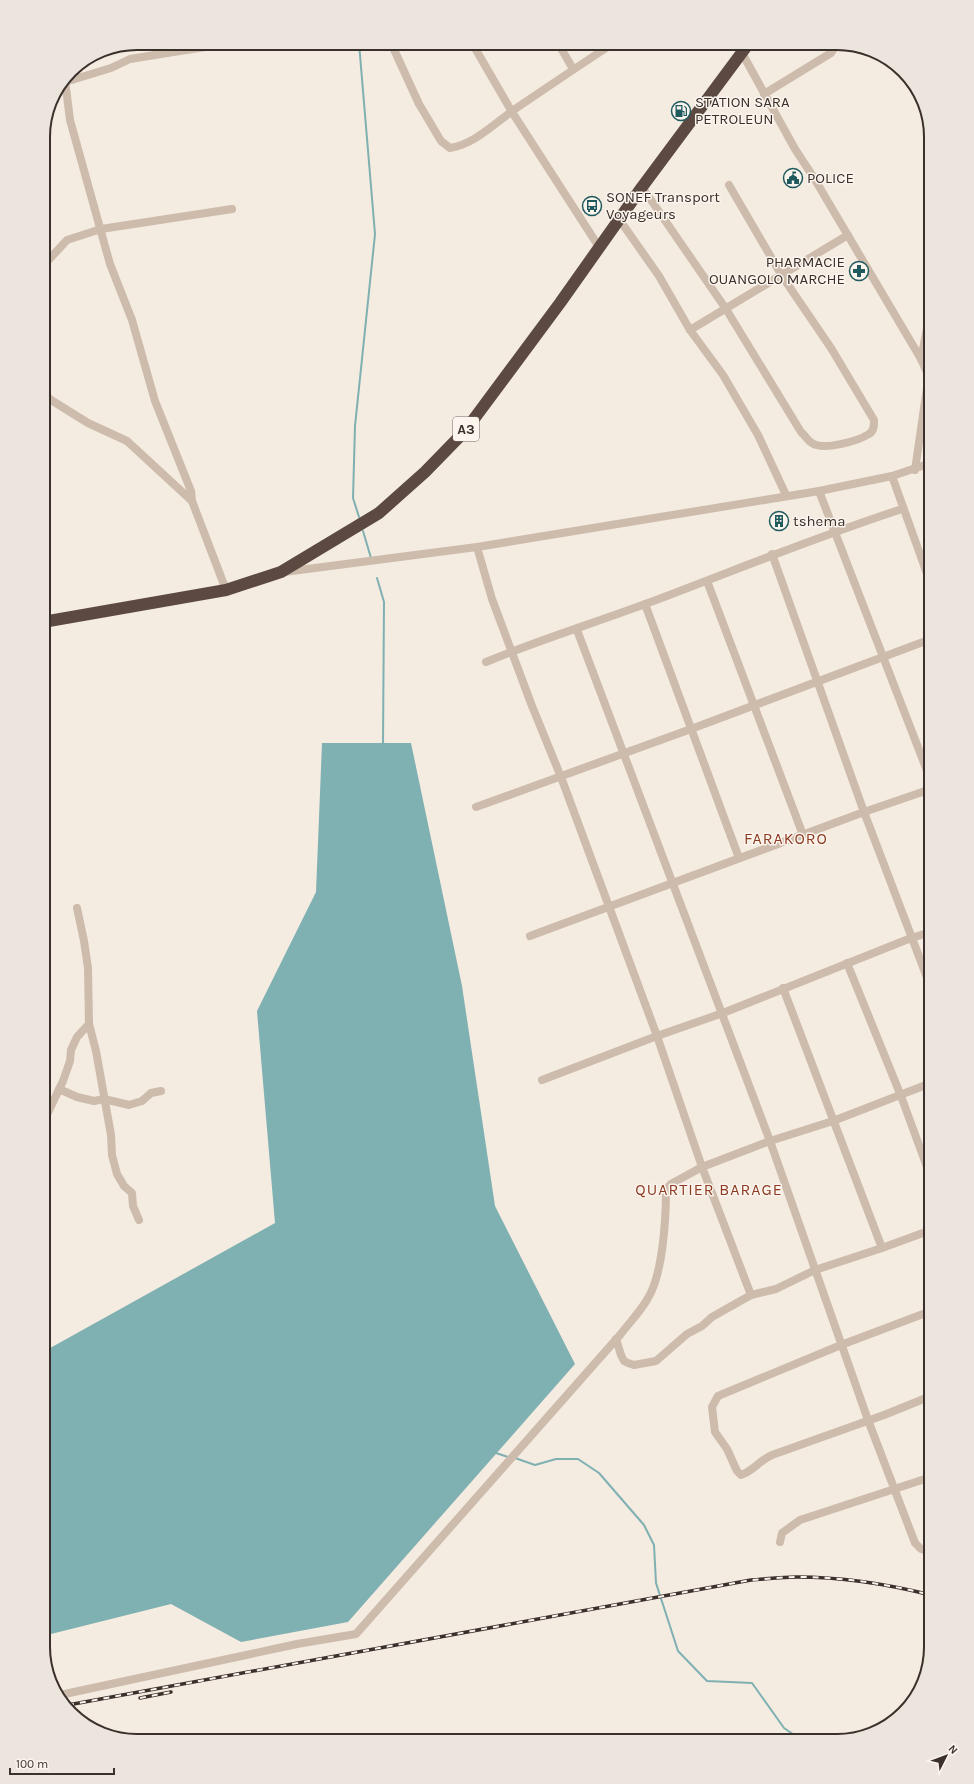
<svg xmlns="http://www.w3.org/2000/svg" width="974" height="1784" font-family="Karla,sans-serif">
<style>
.water{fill:#7fb0b2}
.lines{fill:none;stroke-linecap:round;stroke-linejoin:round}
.stream{stroke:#7fb0b2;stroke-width:2}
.street{stroke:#cdbbac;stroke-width:8}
.highway{stroke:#5c4a42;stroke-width:12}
.rail-casing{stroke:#3b302b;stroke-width:3.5}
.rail{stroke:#fbf5ee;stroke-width:2;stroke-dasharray:6;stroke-linecap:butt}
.labels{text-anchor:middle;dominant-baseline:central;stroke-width:3;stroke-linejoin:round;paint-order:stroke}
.shield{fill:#fbf5ee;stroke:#756b66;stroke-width:1}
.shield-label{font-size:14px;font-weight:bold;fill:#3b302b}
.poi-label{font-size:15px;fill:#3b302b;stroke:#fbf5ee;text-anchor:start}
.neighbourhood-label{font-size:16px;letter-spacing:1px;fill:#8c3b22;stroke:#fbf5ee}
.rim{fill:none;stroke:#3b302b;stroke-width:2}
</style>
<rect width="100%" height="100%" fill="#f4ebe1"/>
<polygon class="water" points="322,743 411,743 462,986 495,1206 575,1364 348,1622 241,1642 171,1604 43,1636 43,1352 275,1223 257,1011 316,892"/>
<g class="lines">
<g class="stream">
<polyline points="359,43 375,234 355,426 353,498 359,517"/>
<polyline points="363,531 371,558"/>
<polyline points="377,578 384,602 383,744"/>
<polyline points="496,1453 508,1457"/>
<polyline points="515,1458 535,1465 556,1459 578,1459 599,1473 644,1525 654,1545 656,1583 678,1651 707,1681 752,1683 784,1728 803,1741"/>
</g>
<g class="street">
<polyline points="148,43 167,53 231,43"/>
<path d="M391,43L419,104L441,141L450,148C475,144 495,123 515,109C548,87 581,64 614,43"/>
<polyline points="472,43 512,112 599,247"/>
<polyline points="558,43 573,69"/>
<polyline points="742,53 795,149 814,178 921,359 931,381"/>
<polyline points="65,80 70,120 110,264 132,320 155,401 191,491 192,501 226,590"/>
<polyline points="65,82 111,68 130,59 167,53"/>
<polyline points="764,94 831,53 838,43"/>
<path d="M642,187L726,309L801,432C805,435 808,441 812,443C823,451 858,441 869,434C874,431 874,426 874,420L831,348L782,276L729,185"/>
<polyline points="619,219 659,276 690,330 723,375 758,435 786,495"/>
<polyline points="43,266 67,240 101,229 232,209"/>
<polyline points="690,330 848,235"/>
<polyline points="921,359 931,308"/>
<polyline points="43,393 51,400 88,423 127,441 192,501"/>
<polyline points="915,470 931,360"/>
<polyline points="892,476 931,585"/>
<polyline points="819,491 931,781"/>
<polyline points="477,547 492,599 532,706 561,777 657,1036 702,1167 751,1295"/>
<polyline points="772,554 864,812 931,988"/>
<polyline points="284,572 477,547 819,491 892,476 931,463"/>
<polyline points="707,581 803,835"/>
<polyline points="645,604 739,858"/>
<polyline points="577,630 770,1141 868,1420 915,1543 921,1549 931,1552"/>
<path d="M486,662C539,640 594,623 648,603C733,571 816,537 902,509"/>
<polyline points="476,807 691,729 931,639"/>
<polyline points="77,908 84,941 88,968 89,1024 96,1051 111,1135 112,1155 117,1174 124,1186 132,1193 133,1206 139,1220"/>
<polyline points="530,936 864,812 931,789"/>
<polyline points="847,963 901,1096 931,1178"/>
<polyline points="783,988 882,1248"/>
<polyline points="542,1080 657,1036 723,1013 911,938 931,932"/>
<polyline points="59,1089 77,1097 94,1101 104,1099 129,1105 142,1101 151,1093 161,1091"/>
<polyline points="43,1123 63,1081 70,1061 71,1050 77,1037 89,1024"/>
<polyline points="616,1339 621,1355 624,1361 628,1363 634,1365 656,1361 687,1334 702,1326 712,1317 751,1295 776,1289 815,1270 882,1248 931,1230"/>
<path d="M931,1396L884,1415L772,1455C760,1460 753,1471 741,1475L737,1471L727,1449L715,1432L712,1407L718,1396L841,1345L931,1311"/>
<polyline points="780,1542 782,1533 800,1520 931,1477"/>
<path d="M60,1695L297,1644L356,1634L620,1335C629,1323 641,1311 648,1298C663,1274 666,1218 666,1189L671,1184L702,1167L770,1141L833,1121L931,1083"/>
</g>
<polyline class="highway" points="43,622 226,590 281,572 379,513 425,472 465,431 560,303 642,187 749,43"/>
<g class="rail-casing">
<g id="rail">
<polyline points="140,1698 171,1692"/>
<path d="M68,1705L751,1580C766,1579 782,1577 797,1577C843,1577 887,1584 931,1595"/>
</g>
</g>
<use href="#rail" class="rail"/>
</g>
<defs>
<g id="fuel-ring" transform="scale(1)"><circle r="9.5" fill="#fbf5ee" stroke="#1f5a5e" stroke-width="1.5"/><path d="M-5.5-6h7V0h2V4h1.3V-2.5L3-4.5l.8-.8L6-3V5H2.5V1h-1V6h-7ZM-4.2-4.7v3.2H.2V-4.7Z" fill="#1f5a5e"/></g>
<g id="civic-ring" transform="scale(1)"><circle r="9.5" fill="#fbf5ee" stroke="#1f5a5e" stroke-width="1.5"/><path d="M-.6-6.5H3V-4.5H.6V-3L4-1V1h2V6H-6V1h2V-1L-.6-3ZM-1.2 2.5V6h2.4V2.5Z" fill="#1f5a5e"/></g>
<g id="bus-ring" transform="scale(1)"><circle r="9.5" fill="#fbf5ee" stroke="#1f5a5e" stroke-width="1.5"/><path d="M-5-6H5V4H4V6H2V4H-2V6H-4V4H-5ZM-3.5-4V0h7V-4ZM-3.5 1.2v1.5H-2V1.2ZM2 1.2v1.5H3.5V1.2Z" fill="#1f5a5e"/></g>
<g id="pharmacy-ring" transform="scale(1)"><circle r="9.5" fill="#fbf5ee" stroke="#1f5a5e" stroke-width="1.5"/><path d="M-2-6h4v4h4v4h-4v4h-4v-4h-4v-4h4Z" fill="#1f5a5e"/></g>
<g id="building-ring" transform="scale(1)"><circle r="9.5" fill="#fbf5ee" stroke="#1f5a5e" stroke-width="1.5"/><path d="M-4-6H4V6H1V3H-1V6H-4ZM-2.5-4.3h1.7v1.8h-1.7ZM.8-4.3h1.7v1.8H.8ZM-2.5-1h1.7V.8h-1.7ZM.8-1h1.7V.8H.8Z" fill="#1f5a5e"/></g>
</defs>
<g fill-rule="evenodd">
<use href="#fuel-ring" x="681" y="111"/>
<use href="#civic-ring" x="793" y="178"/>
<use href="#bus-ring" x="592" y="206"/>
<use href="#pharmacy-ring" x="859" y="271"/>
<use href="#building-ring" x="779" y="521"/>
</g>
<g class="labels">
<rect class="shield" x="453" y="417" width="26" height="24" rx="3"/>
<g class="shield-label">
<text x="466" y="429">A3</text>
</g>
<g class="poi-label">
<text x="695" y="102">STATION SARA<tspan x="695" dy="17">PETROLEUN</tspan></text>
<text x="807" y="178">POLICE</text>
<text x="606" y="197">SONEF Transport<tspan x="606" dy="17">Voyageurs</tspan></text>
<text x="845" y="262" text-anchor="end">PHARMACIE<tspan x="845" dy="17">OUANGOLO MARCHE</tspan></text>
<text x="793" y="521">tshema</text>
</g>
<g class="neighbourhood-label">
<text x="786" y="838">FARAKORO</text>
<text x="709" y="1189">QUARTIER BARAGE</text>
</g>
</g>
<path d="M0 0H974V1784H0ZM137 50H837A87 87 0 0 1 924 137V1647A87 87 0 0 1 837 1734H137A87 87 0 0 1 50 1647V137A87 87 0 0 1 137 50Z" fill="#ece5de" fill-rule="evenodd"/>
<path class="rim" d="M137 50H837A87 87 0 0 1 924 137V1647A87 87 0 0 1 837 1734H137A87 87 0 0 1 50 1647V137A87 87 0 0 1 137 50Z"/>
<g transform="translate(946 1756) rotate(48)" stroke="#fbf5ee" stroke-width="3" paint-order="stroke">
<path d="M0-3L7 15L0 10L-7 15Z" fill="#3b302b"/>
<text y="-6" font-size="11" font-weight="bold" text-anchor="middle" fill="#3b302b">N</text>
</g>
<path d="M10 1768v6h104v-6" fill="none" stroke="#3b302b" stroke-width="2"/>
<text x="16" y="1768" font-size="12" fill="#3b302b" stroke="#fbf5ee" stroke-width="3" paint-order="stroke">100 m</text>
</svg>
